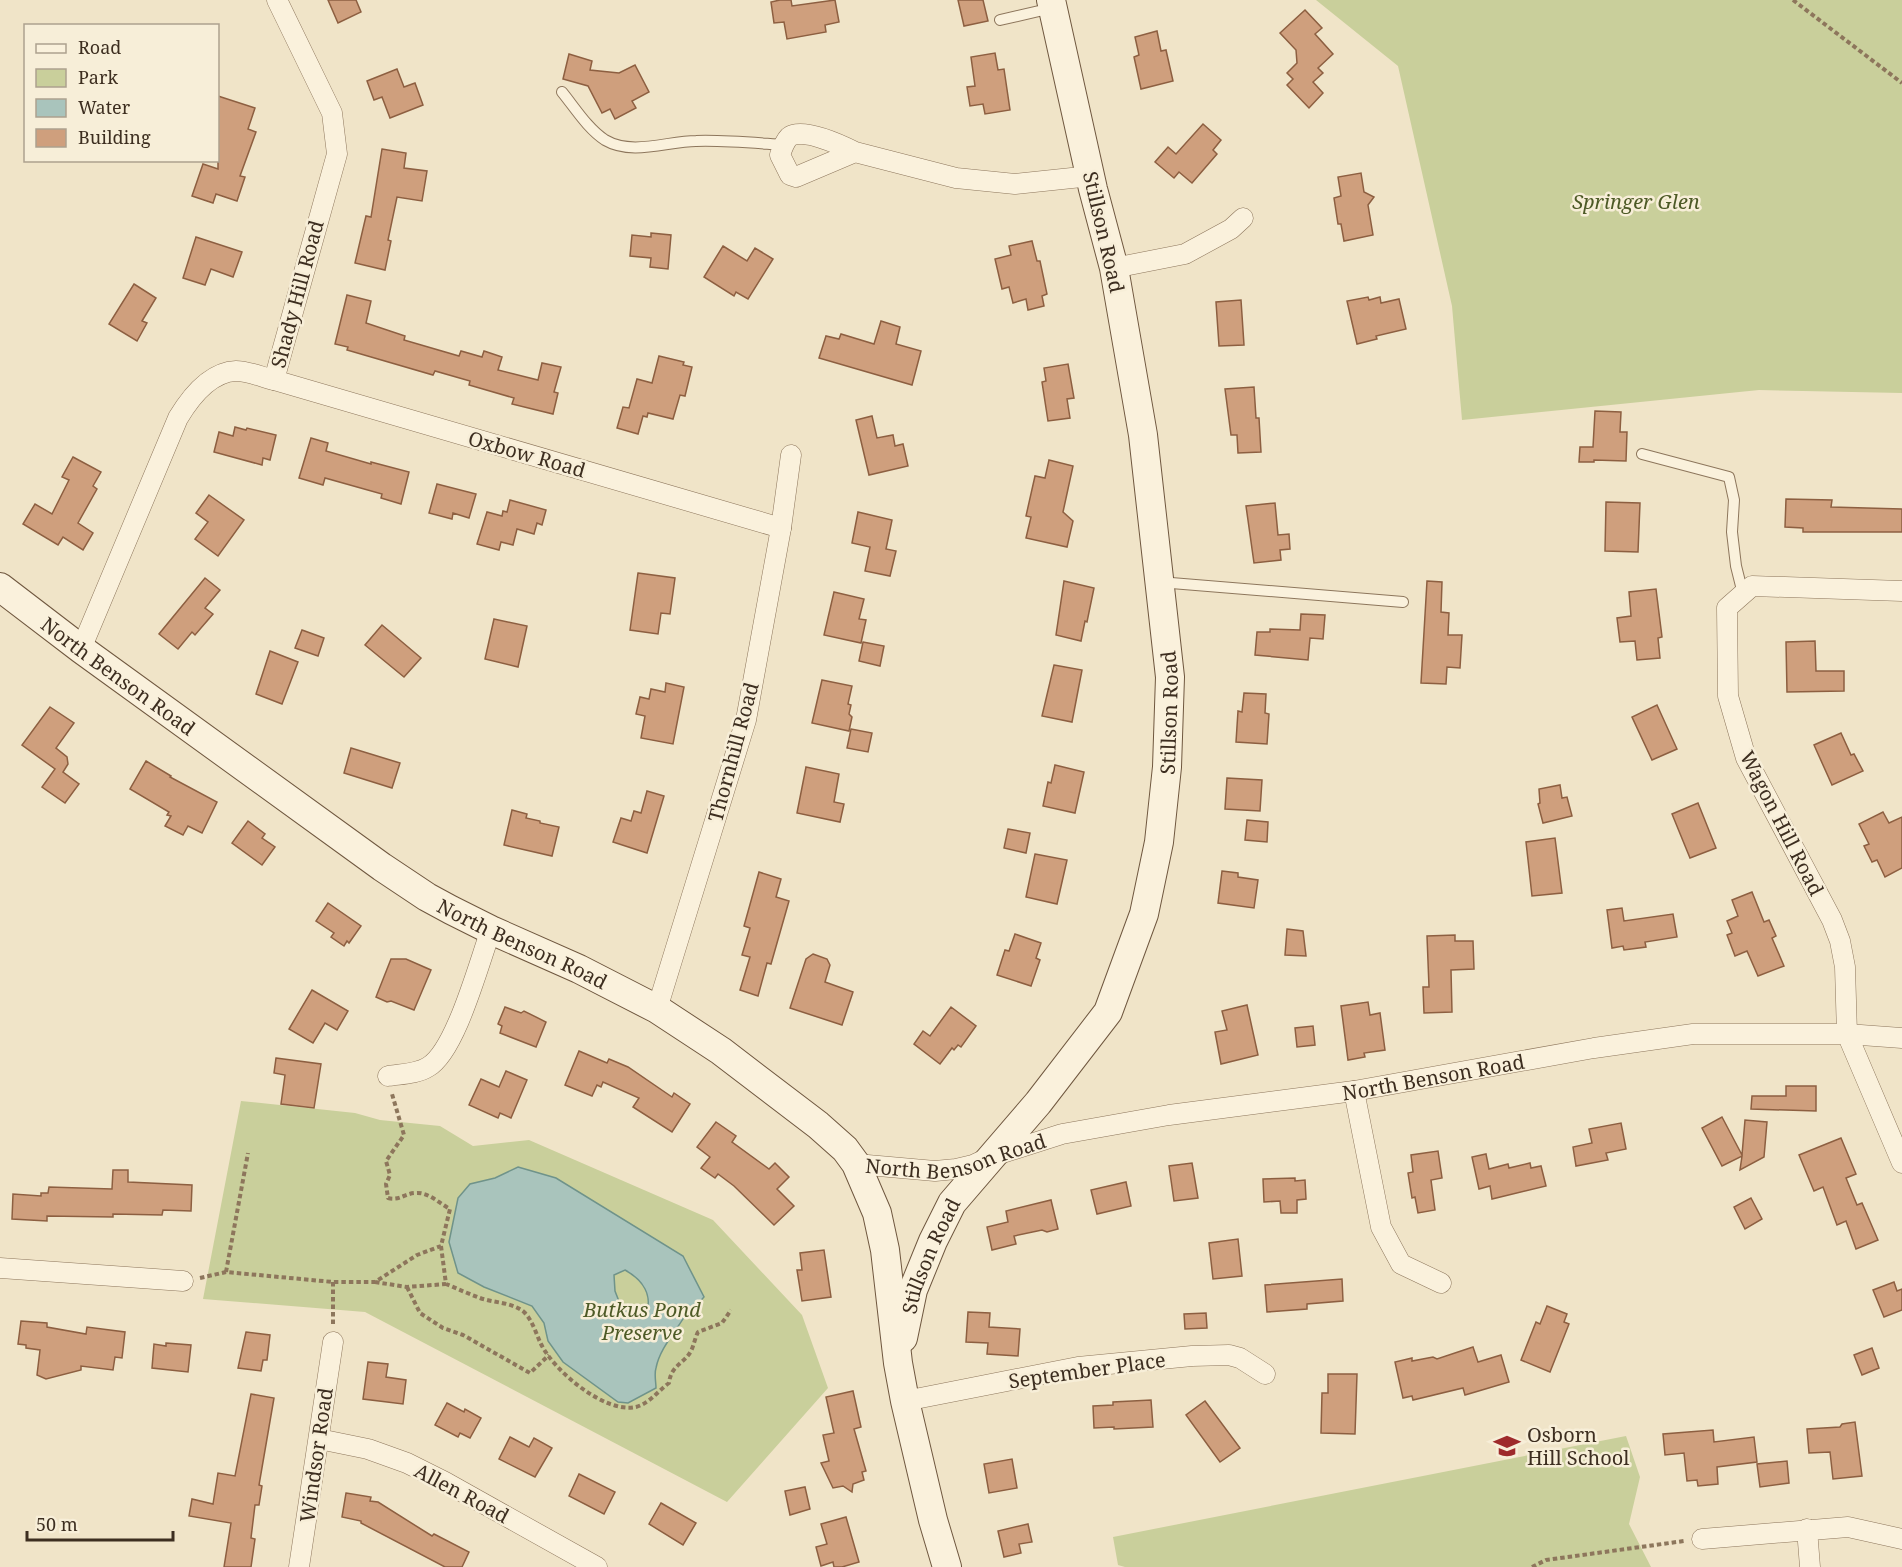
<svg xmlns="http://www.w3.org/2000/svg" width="1902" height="1567" font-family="'Noto Serif',serif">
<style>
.green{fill:#c9cf9b}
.water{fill:#a9c4bc;stroke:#6f938a;stroke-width:1.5;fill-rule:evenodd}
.building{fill:#cf9f7d;stroke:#8d5f41;stroke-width:1.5}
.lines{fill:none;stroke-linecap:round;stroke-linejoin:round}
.lane-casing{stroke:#8d765c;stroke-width:12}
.street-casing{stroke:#8d765c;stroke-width:21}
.secondary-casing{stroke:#6f573f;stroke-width:30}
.path{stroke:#8d765c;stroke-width:4;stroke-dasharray:4.5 3;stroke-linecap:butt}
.lane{stroke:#faf1dc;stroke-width:10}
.street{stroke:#faf1dc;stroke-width:20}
.secondary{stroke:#faf1dc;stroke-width:28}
.labels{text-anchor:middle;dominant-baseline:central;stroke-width:5;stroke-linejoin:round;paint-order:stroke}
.park-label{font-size:20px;font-style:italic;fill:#4d5a26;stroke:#f7eed8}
.street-label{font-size:20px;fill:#3d2e20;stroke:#f7eed8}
.poi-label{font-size:20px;fill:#3d2e20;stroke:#f7eed8;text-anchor:start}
</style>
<rect width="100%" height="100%" fill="#f0e4c8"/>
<g class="green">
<polygon points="1316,0 1902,0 1902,393 1759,390 1462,420 1452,306 1398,66"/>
<polygon points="241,1101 355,1113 380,1120 440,1126 473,1146 529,1140 713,1220 802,1315 828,1388 727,1502 365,1312 203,1299"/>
<polygon points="1626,1436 1640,1477 1629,1524 1651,1567 1125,1567 1118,1565 1113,1537"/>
</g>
<path class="water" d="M518,1167L556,1178L683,1256L704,1297L695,1307L689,1309C679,1328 660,1347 656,1368C654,1374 656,1382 656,1388L628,1403L618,1402L563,1362L548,1341L544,1323L532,1306L484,1287L458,1273L449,1242L458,1198L470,1184L495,1178ZM625,1270C643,1280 653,1295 646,1315L632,1314L622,1309L615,1291L614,1275Z"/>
<g class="building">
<polygon points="328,0 356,0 361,12 338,23"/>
<polygon points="780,0 791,0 792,6 835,0 839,22 825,25 826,32 787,39 784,22 774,23 771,2"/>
<polygon points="958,0 983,0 988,21 964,26"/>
<polygon points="1305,10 1322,28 1315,34 1333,54 1318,68 1323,73 1313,82 1323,93 1309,108 1287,85 1293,79 1287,73 1297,63 1296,50 1280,33"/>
<polygon points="1157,31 1161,51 1166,50 1173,81 1141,89 1134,57 1139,55 1135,37"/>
<polygon points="995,53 998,70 1004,69 1010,110 985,114 983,104 970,106 967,87 975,86 971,57"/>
<polygon points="569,54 592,61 590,70 619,73 635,65 649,92 632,101 636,108 615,119 610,109 602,113 588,86 563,79"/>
<polygon points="397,69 404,87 415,83 423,105 390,118 382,97 374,100 367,81"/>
<polygon points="218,96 255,108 248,129 256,132 240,176 245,177 237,201 216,194 213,203 192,196 203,164 218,169"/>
<polygon points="1203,124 1221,140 1213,150 1217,154 1192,183 1179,172 1174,178 1155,162 1168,147 1176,154"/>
<polygon points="382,149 406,153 404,168 427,171 422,201 397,197 388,240 391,241 385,270 355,263 366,216 371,217"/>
<polygon points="1361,173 1364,192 1374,197 1368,205 1373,235 1344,241 1341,224 1338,224 1334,198 1341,196 1338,177"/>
<polygon points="651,233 671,235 668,269 650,267 651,258 630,256 632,235 651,237"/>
<polygon points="196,237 242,252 233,277 211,269 205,285 183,278"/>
<polygon points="1032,241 1037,261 1040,261 1047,294 1042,296 1044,306 1028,310 1026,299 1013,303 1009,287 1002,289 995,259 1011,255 1009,246"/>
<polygon points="723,246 747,261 755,248 773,259 748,299 736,292 734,296 704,277"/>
<polygon points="134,284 156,298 142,321 147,323 137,341 109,324"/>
<polygon points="347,295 371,301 366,323 405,336 404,340 459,356 461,351 482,357 484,351 502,357 498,370 538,380 542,363 561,367 554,392 558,393 553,414 512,404 514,398 469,385 470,381 435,371 433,375 347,350 348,347 335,344"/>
<polygon points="1368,297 1369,300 1380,297 1381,303 1399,299 1406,329 1376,336 1377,339 1357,344 1347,301"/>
<polygon points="1241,300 1244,345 1219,346 1216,302"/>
<polygon points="881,321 900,327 896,344 921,351 912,385 819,358 826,336 839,339 841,334 874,344"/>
<polygon points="659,356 684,362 683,365 692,367 685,396 680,395 673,419 648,413 647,417 643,416 638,434 617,428 623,407 629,408 637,379 652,383"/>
<polygon points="1068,364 1074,398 1067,399 1070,418 1048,421 1042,382 1046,381 1044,368"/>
<polygon points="1254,387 1256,418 1259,418 1261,452 1238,453 1237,435 1231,435 1225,389"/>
<polygon points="1595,411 1621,412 1620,432 1627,432 1626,461 1594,460 1594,462 1579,462 1580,447 1593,447"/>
<polygon points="872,416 877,438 893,435 895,446 903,444 908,466 869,475 856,420"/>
<polygon points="235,427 246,430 247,428 276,435 270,460 263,458 262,465 214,452 219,432 233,436"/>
<polygon points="311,438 328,443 326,451 371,464 371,462 409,472 401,504 381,498 382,494 325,478 323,485 299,478"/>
<polygon points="73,457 101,472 93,486 97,489 78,523 93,533 83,550 63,537 58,545 23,524 35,504 52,514 69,480 62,477"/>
<polygon points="1049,460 1073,466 1063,512 1073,521 1067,547 1026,538 1031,517 1026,516 1035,476 1045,478"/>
<polygon points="437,484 476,494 469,518 453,513 452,519 429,513"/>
<polygon points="209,495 244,520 218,556 195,539 208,522 196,513"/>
<polygon points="1786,499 1832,500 1831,507 1902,509 1902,532 1803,532 1803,528 1785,527"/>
<polygon points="510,500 546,510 542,525 537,523 534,534 517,529 513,545 501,542 499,550 477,544 487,512 502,516 503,511 507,512"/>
<polygon points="1606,502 1640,503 1638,552 1605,551"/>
<polygon points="1275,503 1278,535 1289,534 1290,549 1280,550 1281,560 1254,563 1246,506"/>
<polygon points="858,512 892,520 886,549 896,551 890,576 865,571 870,547 852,543"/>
<polygon points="638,573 675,578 670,614 661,613 658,634 630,630"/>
<polygon points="205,578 220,590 205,608 213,614 195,635 192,632 178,649 159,634"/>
<polygon points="1064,581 1094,588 1087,622 1085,621 1081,641 1056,635"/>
<polygon points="1427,581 1442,582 1441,612 1449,613 1448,635 1462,635 1460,668 1447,667 1446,684 1421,683"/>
<polygon points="1656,589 1662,637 1658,638 1660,658 1637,660 1635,641 1620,642 1617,618 1631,616 1629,592"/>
<polygon points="834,592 864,599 859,619 866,620 861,643 824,635"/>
<polygon points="1301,614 1325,615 1323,639 1310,638 1308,660 1255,655 1257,632 1270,632 1270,629 1300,630"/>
<polygon points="494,619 527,626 518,667 485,659"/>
<polygon points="382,625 421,658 404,677 365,645"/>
<polygon points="302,630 324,638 318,656 295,648"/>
<polygon points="1815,641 1816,671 1844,671 1844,691 1787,692 1786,642"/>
<polygon points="863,642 884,646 880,666 859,661"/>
<polygon points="270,651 298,662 282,704 256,694"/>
<polygon points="1054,665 1082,670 1072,722 1042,716"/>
<polygon points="822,680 852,686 848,704 851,705 849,714 852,717 849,731 812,723"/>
<polygon points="666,683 684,687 673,744 641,738 645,716 636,714 640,697 649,699 651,689 665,692"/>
<polygon points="1244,693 1266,694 1265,713 1269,714 1267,744 1236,742 1238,711 1242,712"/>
<polygon points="1657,705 1677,749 1652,760 1632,717"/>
<polygon points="50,707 74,723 56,748 67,757 68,764 63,772 79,784 65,803 42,787 55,769 22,745"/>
<polygon points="851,729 872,733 868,752 847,748"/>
<polygon points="1841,733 1851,755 1854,754 1863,771 1832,785 1814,745"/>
<polygon points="351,748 400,763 392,788 344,773"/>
<polygon points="146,761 171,776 170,777 217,802 202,833 188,826 183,835 165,826 171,816 167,815 169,812 130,789"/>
<polygon points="1055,765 1084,772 1075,813 1043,806 1048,782 1051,783"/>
<polygon points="806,767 839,774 834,802 844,804 840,822 797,813"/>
<polygon points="1227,778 1262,780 1260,811 1225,809"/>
<polygon points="1560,785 1562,798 1567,797 1572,816 1543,823 1538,804 1540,803 1539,789"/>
<polygon points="647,791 664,796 647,853 613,842 621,818 631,821 634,811 641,813"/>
<polygon points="1698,803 1716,848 1690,858 1672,814"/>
<polygon points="512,810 527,814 526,818 540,821 540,823 559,827 552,856 504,845"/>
<polygon points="1883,812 1889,823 1902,817 1902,868 1885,877 1877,860 1872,862 1864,846 1869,844 1859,824"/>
<polygon points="1247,820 1268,822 1267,842 1245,840"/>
<polygon points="248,821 265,834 262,838 275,847 262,865 232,843"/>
<polygon points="1008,829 1030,833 1026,853 1004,848"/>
<polygon points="1555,838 1562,893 1532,896 1526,842"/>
<polygon points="1035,854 1067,860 1057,904 1026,897"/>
<polygon points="1222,871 1238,873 1238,877 1258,880 1254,908 1218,903"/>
<polygon points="759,872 781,879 776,897 789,901 771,964 767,963 758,996 740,990 750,957 742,955 750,928 744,926"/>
<polygon points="1752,892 1764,922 1769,920 1776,936 1772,938 1784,966 1758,976 1747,951 1735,956 1727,935 1732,933 1727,921 1738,916 1732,900"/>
<polygon points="328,903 361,926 349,943 347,941 344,946 331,937 334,933 316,921"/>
<polygon points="1622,908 1624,921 1673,914 1677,937 1645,942 1646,947 1624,950 1623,946 1612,948 1607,910"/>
<polygon points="1287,929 1303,931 1306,956 1285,955"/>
<polygon points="1015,934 1041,943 1036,958 1040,960 1031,986 997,975 1005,950 1009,951"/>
<polygon points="1455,935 1455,941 1473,941 1474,969 1451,970 1452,1012 1424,1013 1423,987 1429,987 1427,936"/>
<polygon points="813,954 827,959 830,965 825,982 853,992 842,1025 790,1008 806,959"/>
<polygon points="391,959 406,959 431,970 414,1010 391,1001 387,1002 376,997"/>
<polygon points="312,990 348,1011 337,1030 325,1023 313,1043 289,1029"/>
<polygon points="1368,1002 1370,1015 1380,1013 1385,1050 1364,1053 1365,1057 1348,1060 1341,1006"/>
<polygon points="1247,1005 1258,1055 1221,1064 1215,1032 1227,1030 1222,1011"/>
<polygon points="505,1007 521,1013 524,1011 546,1022 536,1047 500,1033 502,1026 498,1024"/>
<polygon points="951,1007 976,1026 961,1047 958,1045 954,1050 952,1048 940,1064 914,1044 923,1031 930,1036"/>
<polygon points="1313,1026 1315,1045 1297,1047 1295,1028"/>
<polygon points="579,1051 607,1063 609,1059 628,1067 672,1097 674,1093 690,1104 672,1132 633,1107 639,1098 603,1082 601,1087 597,1085 592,1096 565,1085"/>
<polygon points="276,1058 321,1064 314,1108 281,1104 285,1075 274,1073"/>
<polygon points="506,1071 527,1080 511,1118 500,1113 498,1118 469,1105 481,1079 499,1087"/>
<polygon points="1786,1086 1816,1086 1816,1111 1751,1109 1752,1096 1786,1096"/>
<polygon points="1722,1117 1742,1155 1745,1120 1767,1122 1764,1157 1740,1170 1742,1156 1722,1166 1702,1128"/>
<polygon points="716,1122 736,1136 732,1142 769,1169 775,1163 789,1177 777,1189 794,1206 774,1225 734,1186 718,1174 715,1178 701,1168 710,1157 697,1147"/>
<polygon points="1621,1123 1626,1149 1606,1153 1608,1160 1576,1166 1573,1147 1592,1143 1589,1129"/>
<polygon points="1841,1138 1856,1174 1846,1178 1857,1205 1862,1203 1878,1240 1856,1249 1846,1221 1837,1225 1823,1187 1814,1191 1799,1155"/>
<polygon points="1438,1151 1442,1178 1431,1180 1435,1210 1418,1213 1415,1197 1412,1198 1408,1173 1413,1172 1411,1155"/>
<polygon points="1486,1154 1489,1169 1508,1164 1509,1168 1530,1163 1531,1168 1541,1166 1546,1186 1492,1199 1490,1186 1479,1189 1472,1157"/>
<polygon points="1192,1163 1198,1198 1174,1201 1169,1166"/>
<polygon points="113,1170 128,1170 128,1182 192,1185 191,1211 163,1210 162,1215 113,1214 113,1217 47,1216 47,1221 12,1219 13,1194 41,1196 41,1193 48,1193 49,1187 112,1189"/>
<polygon points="1295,1178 1295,1181 1305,1180 1306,1199 1297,1200 1297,1213 1281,1213 1280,1201 1264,1202 1263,1179"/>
<polygon points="1126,1182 1131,1206 1097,1214 1091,1190"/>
<polygon points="1751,1198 1762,1219 1745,1229 1734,1207"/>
<polygon points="1051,1200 1058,1229 1047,1232 1042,1230 1014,1236 1016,1244 992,1250 987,1227 1008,1222 1006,1211"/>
<polygon points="1238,1239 1242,1276 1213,1279 1209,1243"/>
<polygon points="824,1250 831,1297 802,1301 797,1270 802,1270 800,1253"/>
<polygon points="1342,1279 1343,1301 1307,1304 1307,1309 1267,1312 1265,1285"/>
<polygon points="1894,1282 1897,1291 1902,1289 1902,1310 1884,1317 1873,1290"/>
<polygon points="1547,1306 1567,1314 1564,1322 1569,1324 1550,1372 1521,1360 1536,1322 1540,1324"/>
<polygon points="968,1312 990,1313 989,1327 1020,1329 1018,1356 987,1354 988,1343 966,1342"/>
<polygon points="1206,1313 1207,1328 1185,1329 1184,1314"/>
<polygon points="21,1321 47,1323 47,1327 86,1334 87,1327 125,1332 122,1358 115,1357 113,1370 81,1366 81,1370 46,1379 37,1375 40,1350 26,1348 26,1345 18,1344"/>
<polygon points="246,1332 270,1335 267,1360 263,1360 261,1371 238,1368"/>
<polygon points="166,1343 191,1345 188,1372 152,1368 154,1344 166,1346"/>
<polygon points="1473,1347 1478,1362 1501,1355 1509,1382 1465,1395 1463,1388 1413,1400 1412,1396 1403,1398 1395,1362 1412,1358 1412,1361 1433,1357 1437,1359"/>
<polygon points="1872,1348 1879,1368 1862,1375 1854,1355"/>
<polygon points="368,1362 388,1364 386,1377 406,1380 403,1404 363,1399"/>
<polygon points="1328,1374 1357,1374 1355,1434 1321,1433 1322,1393 1328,1393"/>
<polygon points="853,1391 861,1427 854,1429 866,1471 862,1472 864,1480 853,1484 852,1492 843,1486 833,1488 821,1463 829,1461 823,1435 834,1433 826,1397"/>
<polygon points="251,1394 274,1398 259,1485 262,1486 259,1505 255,1505 251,1538 255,1539 251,1567 224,1567 231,1523 189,1516 192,1499 213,1504 218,1473 235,1476"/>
<polygon points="1151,1400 1153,1427 1114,1429 1114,1427 1094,1428 1093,1406 1113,1405 1113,1402"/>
<polygon points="1205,1401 1240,1448 1220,1462 1186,1415"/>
<polygon points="447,1403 464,1412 465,1409 481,1418 470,1438 460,1433 458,1437 435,1425"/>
<polygon points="1855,1422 1862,1476 1833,1479 1830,1452 1809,1453 1807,1429 1840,1427 1842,1424"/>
<polygon points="1713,1430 1714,1442 1754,1437 1757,1462 1717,1467 1718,1484 1698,1486 1697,1480 1687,1481 1684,1453 1665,1455 1663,1434"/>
<polygon points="510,1437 529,1447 534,1438 552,1448 535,1477 499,1459"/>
<polygon points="1012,1459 1017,1488 989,1493 984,1464"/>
<polygon points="1787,1461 1789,1483 1760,1487 1757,1464"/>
<polygon points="579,1474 615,1492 604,1514 569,1496"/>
<polygon points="805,1487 810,1509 790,1515 785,1491"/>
<polygon points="346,1493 371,1497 370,1501 378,1502 432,1536 434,1534 469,1552 462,1567 445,1567 361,1523 361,1521 342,1517"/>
<polygon points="661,1503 696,1523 683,1545 649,1524"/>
<polygon points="846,1517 859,1562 842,1567 834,1567 833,1562 821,1566 816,1547 827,1544 821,1524"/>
<polygon points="1028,1524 1032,1542 1019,1544 1021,1553 1004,1557 998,1531"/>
</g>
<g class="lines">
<g class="lane-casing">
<g id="lane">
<polyline points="1000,20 1052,8"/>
<path d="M562,92C575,108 588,129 605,140C632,156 668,141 696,141C725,140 755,143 784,145"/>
<polyline points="1642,454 1729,477 1734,500 1732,532 1736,566 1743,594"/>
<polyline points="1159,582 1403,602"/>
</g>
</g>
<g class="street-casing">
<g id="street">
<path d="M855,152C841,145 802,127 789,137C785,141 782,149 780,155L790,175L796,177L855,152L956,178L1015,184L1091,176"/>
<polyline points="1114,268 1185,254 1231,229 1243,218"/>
<polyline points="274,380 781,528"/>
<polyline points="1902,591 1752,586 1727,608 1728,696 1746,758 1832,920 1840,941 1845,967 1847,1034 1902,1163"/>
<path d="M81,649L178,418C190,398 210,372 236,371C248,371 262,377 274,380L337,154L332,113L277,0"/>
<polyline points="657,1009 746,720 781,528 791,455"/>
<path d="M388,1076C400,1074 417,1074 428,1067C456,1051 479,962 491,930"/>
<polyline points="1354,1091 1381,1227 1401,1264 1441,1283"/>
<path id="s1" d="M856,1164L935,1171L956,1169L973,1165L990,1157L1062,1134L1169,1115L1354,1091L1594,1048L1693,1034H1847L1902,1038"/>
<polyline points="0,1268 183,1281"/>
<polyline points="905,1401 1078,1367 1192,1356 1229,1355 1240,1358 1265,1374"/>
<polyline points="319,1439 368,1449 407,1463 445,1482 597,1567"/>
<polyline points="1807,1529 1810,1567"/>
<polyline points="1702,1539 1848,1527 1902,1539"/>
<polyline points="299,1567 333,1342"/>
</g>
</g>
<g class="secondary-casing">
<g id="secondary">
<path id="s2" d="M0,587L81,649L382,867L427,897L451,910L491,930L579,969L657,1009L721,1051L818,1125L845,1149L856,1164L877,1213L885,1250L898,1363L905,1401L933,1520L947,1567"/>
<path id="s3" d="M903,1338L913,1290L933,1241L952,1203L1038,1103L1108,1012L1144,914L1159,842L1167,767L1170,677L1143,435L1114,268L1093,189L1051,0"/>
</g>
</g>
<g class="path">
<polyline points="1793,0 1902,83"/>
<path d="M441,1246L446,1284C458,1289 469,1294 480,1298C494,1303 512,1302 524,1312C533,1321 536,1334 541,1344C554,1371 605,1414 636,1407C650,1403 658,1391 669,1383C671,1365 684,1364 691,1351C694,1345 695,1338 698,1332L722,1323L731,1310"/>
<polyline points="226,1272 248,1153"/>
<path d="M200,1278L226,1272L333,1282H375L417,1255L441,1246L450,1209C439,1203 428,1192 416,1193C405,1193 400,1201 388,1198L386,1184L390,1175L386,1161L404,1135L392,1094"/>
<polyline points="375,1282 407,1287 446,1284"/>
<polyline points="407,1287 420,1313 443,1328 463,1335 530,1373 549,1355"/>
<polyline points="333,1324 333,1282"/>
<polyline points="1532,1567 1546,1560 1684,1541"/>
</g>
<use href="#lane" class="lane"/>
<use href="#street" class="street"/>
<use href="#secondary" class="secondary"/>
</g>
<defs>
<g id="school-bare" transform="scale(2.07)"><path d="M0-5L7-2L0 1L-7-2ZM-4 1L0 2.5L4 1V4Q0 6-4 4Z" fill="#9e2a2b" stroke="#f7eed8" stroke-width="2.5" paint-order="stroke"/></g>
</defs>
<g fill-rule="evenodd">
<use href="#school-bare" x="1507" y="1446"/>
</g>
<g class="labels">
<g class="park-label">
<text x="1636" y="201">Springer Glen</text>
<text x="642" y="1309">Butkus Pond<tspan x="642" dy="23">Preserve</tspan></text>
</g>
<g class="street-label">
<text transform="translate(1104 232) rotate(77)">Stillson Road</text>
<text transform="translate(297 294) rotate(-75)">Shady Hill Road</text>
<text transform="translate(527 454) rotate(16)">Oxbow Road</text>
<text stroke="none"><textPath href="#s2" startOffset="148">North Benson Road</textPath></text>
<text stroke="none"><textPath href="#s3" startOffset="699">Stillson Road</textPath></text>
<text transform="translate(733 752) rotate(-75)">Thornhill Road</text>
<text transform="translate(1782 823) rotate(63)">Wagon Hill Road</text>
<text stroke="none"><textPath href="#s2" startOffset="634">North Benson Road</textPath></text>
<text stroke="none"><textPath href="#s1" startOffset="588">North Benson Road</textPath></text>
<text stroke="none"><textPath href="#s1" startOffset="102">North Benson Road</textPath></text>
<text stroke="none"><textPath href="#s3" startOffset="87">Stillson Road</textPath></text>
<text transform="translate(1087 1370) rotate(-8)">September Place</text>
<text transform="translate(316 1455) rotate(-82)">Windsor Road</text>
<text transform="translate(462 1493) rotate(28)">Allen Road</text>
</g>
<g class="poi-label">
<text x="1527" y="1434">Osborn<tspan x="1527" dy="23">Hill School</tspan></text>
</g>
</g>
<rect x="24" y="24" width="195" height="138" fill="#f7eed8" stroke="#ada18e" stroke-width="1.5"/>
<rect x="36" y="44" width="30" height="9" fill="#faf1dc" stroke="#ada18e" stroke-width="1.5"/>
<text x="78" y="54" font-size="18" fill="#3d2e20">Road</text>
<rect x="36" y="69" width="30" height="18" fill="#c9cf9b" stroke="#ada18e" stroke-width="1.5"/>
<text x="78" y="84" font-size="18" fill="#3d2e20">Park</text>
<rect x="36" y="99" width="30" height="18" fill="#a9c4bc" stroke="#ada18e" stroke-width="1.5"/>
<text x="78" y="114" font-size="18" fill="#3d2e20">Water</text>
<rect x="36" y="129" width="30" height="18" fill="#cf9f7d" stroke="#ada18e" stroke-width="1.5"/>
<text x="78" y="144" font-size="18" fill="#3d2e20">Building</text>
<path d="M27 1531v9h146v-9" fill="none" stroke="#3d2e20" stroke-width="3"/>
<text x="36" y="1531" font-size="18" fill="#3d2e20" stroke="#f7eed8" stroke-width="4.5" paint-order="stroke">50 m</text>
</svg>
